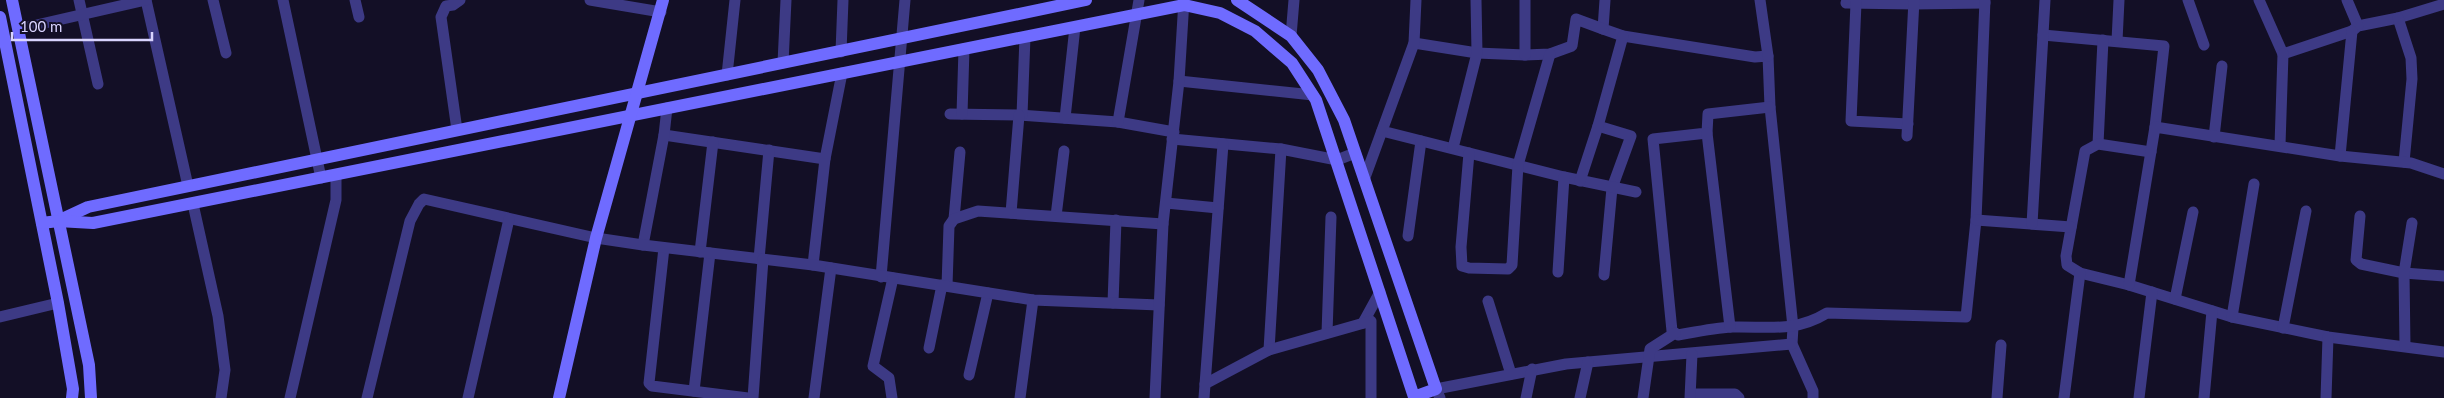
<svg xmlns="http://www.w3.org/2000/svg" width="2444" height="398" font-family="Lato,sans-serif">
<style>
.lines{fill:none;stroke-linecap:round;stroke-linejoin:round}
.street{stroke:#3d3a85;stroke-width:11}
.secondary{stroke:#6f6bff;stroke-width:12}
</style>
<rect width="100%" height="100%" fill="#130f26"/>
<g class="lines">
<g class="street">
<polyline points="79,0 98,84"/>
<polyline points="146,0 188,186"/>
<polyline points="213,0 226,53"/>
<polyline points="283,0 321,178"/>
<polyline points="355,0 359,17"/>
<polyline points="590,0 661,12"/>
<polyline points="1605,0 1603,29 1623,36 1755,57 1768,56 1770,107 1793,327 1792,344 1813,391 1813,398"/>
<polyline points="1760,0 1768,56"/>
<polyline points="1847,0 1846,3 1914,4 1985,3"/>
<polyline points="2188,0 2204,45"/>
<polyline points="2259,0 2283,54 2352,31 2358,26 2398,18 2444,4"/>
<polyline points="2347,0 2358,26"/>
<polyline points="1856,3 1851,121 1908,124"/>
<polyline points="2398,18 2411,58 2412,79 2404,162"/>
<polyline points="19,29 146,0"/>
<polyline points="2043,35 2164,46 2155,127"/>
<polyline points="1291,36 1294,0"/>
<polyline points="2117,41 2119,0"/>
<polyline points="1414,43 1477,53 1525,55 1550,54 1572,46 1576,19 1603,29"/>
<polyline points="841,52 843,0"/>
<polyline points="1525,55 1525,0"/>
<polyline points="783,63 786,0"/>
<polyline points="727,75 735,0"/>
<polyline points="1179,81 1313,95"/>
<path d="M1770,107L1708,114L1707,133L1653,139L1672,331L1678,335C1695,332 1714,328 1732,327C1768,326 1794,333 1827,313L1966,317L1976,220L1985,0"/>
<polyline points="950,114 1019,115 1118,122 1174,132"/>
<polyline points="962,114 964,49"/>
<polyline points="1022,115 1025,37"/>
<polyline points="1065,118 1075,27"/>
<polyline points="1118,122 1139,0"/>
<polyline points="1598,126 1631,136 1612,188 1604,275"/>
<polyline points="457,130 441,17 446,6 453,5 460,0"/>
<polyline points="1382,131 1564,177 1636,192"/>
<polyline points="1707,133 1730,327"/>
<polyline points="664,135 825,159"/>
<polyline points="1907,136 1914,0"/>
<polyline points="2214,137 2222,66"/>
<polyline points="1172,139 1281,149 1337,160 1355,153"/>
<polyline points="2098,144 2103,40"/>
<polyline points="2280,145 2283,54"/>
<polyline points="1453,148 1477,53 1476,0"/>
<polyline points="2151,152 2098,144 2085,151 2066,256 2067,265 2080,273 2129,285 2232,317 2328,337 2444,352"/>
<polyline points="1469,153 1461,247 1462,266 1469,268 1508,269 1512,265 1518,165 1550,54"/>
<polyline points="2340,156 2352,31"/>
<polyline points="1364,180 1414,43 1416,0"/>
<polyline points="1580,181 1598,126 1623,36"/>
<polyline points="1166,203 1218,208"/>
<polyline points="193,204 218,316 225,370 221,398"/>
<polyline points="1011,213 1019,115"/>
<polyline points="1056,216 1064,151"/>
<polyline points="2360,216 2356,260 2361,264 2404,273 2444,276"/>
<polyline points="954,219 960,152"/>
<polyline points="1976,220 2071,227"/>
<polyline points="2032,224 2045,0"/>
<polyline points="1408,236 1421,141"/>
<polyline points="643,245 664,135 667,108"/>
<polyline points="664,248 649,383 652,386 748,398"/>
<polyline points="700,252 713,142"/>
<polyline points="759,259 769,150"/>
<polyline points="813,265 825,159 842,73"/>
<polyline points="1558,272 1564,177"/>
<polyline points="881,277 905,0"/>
<polyline points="2129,285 2155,127 2340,156 2411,163 2444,174"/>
<polyline points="947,286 949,226 954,219 978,211 1163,224"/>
<polyline points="2175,299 2193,212"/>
<polyline points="1488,301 1511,374"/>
<polyline points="1113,303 1116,220"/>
<polyline points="0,317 58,303"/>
<polyline points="2232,317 2254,184"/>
<polyline points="1363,323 1380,292"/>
<polyline points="2283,328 2306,211"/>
<polyline points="1327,333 1331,217"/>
<polyline points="2405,346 2404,273 2412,223"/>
<polyline points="929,348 942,285"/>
<polyline points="1269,350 1281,149"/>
<polyline points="969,375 988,293"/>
<polyline points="1205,384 1269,350 1371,321 1371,398"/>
<polyline points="694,391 710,253"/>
<polyline points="1691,394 1735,394 1739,398"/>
<polyline points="290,398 336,200 336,175"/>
<polyline points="367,398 410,221 419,204 424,199 596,238 643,245 813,265 1033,300 1159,305"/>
<polyline points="468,398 509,219"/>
<polyline points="753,398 763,259"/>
<polyline points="814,398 831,268"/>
<polyline points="892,398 889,378 873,366 893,278"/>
<polyline points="1020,398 1033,300"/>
<polyline points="1155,398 1163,224 1179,81 1184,0"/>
<polyline points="1204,398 1223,144"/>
<polyline points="1440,398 1436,389 1566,364 1792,344"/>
<polyline points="1526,398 1532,369"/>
<polyline points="1580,398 1588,362"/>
<polyline points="1643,398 1650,349 1675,333"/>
<polyline points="1690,398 1692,354"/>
<polyline points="1997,398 2001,345"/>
<polyline points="2064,398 2080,273"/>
<polyline points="2139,398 2152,292"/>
<polyline points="2204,398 2212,311"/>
<polyline points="2326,398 2328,337"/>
</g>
<g class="secondary">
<polyline points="12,0 89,365 91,398"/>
<polyline points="0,17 58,303 73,389 72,398"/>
<polyline points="60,220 88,207 1086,0"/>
<polyline points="42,223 58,221 93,223 1184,5 1220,13 1255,31 1292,63 1316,100 1414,397 1436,389 1344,120 1318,70 1291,36 1237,0"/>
<polyline points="559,398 596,238 663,0"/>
</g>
</g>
<path d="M12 32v8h140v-8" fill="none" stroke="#d9d4ff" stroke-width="2.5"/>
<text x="20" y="32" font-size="15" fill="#d9d4ff" stroke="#130f26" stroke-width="4" paint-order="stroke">100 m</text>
</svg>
